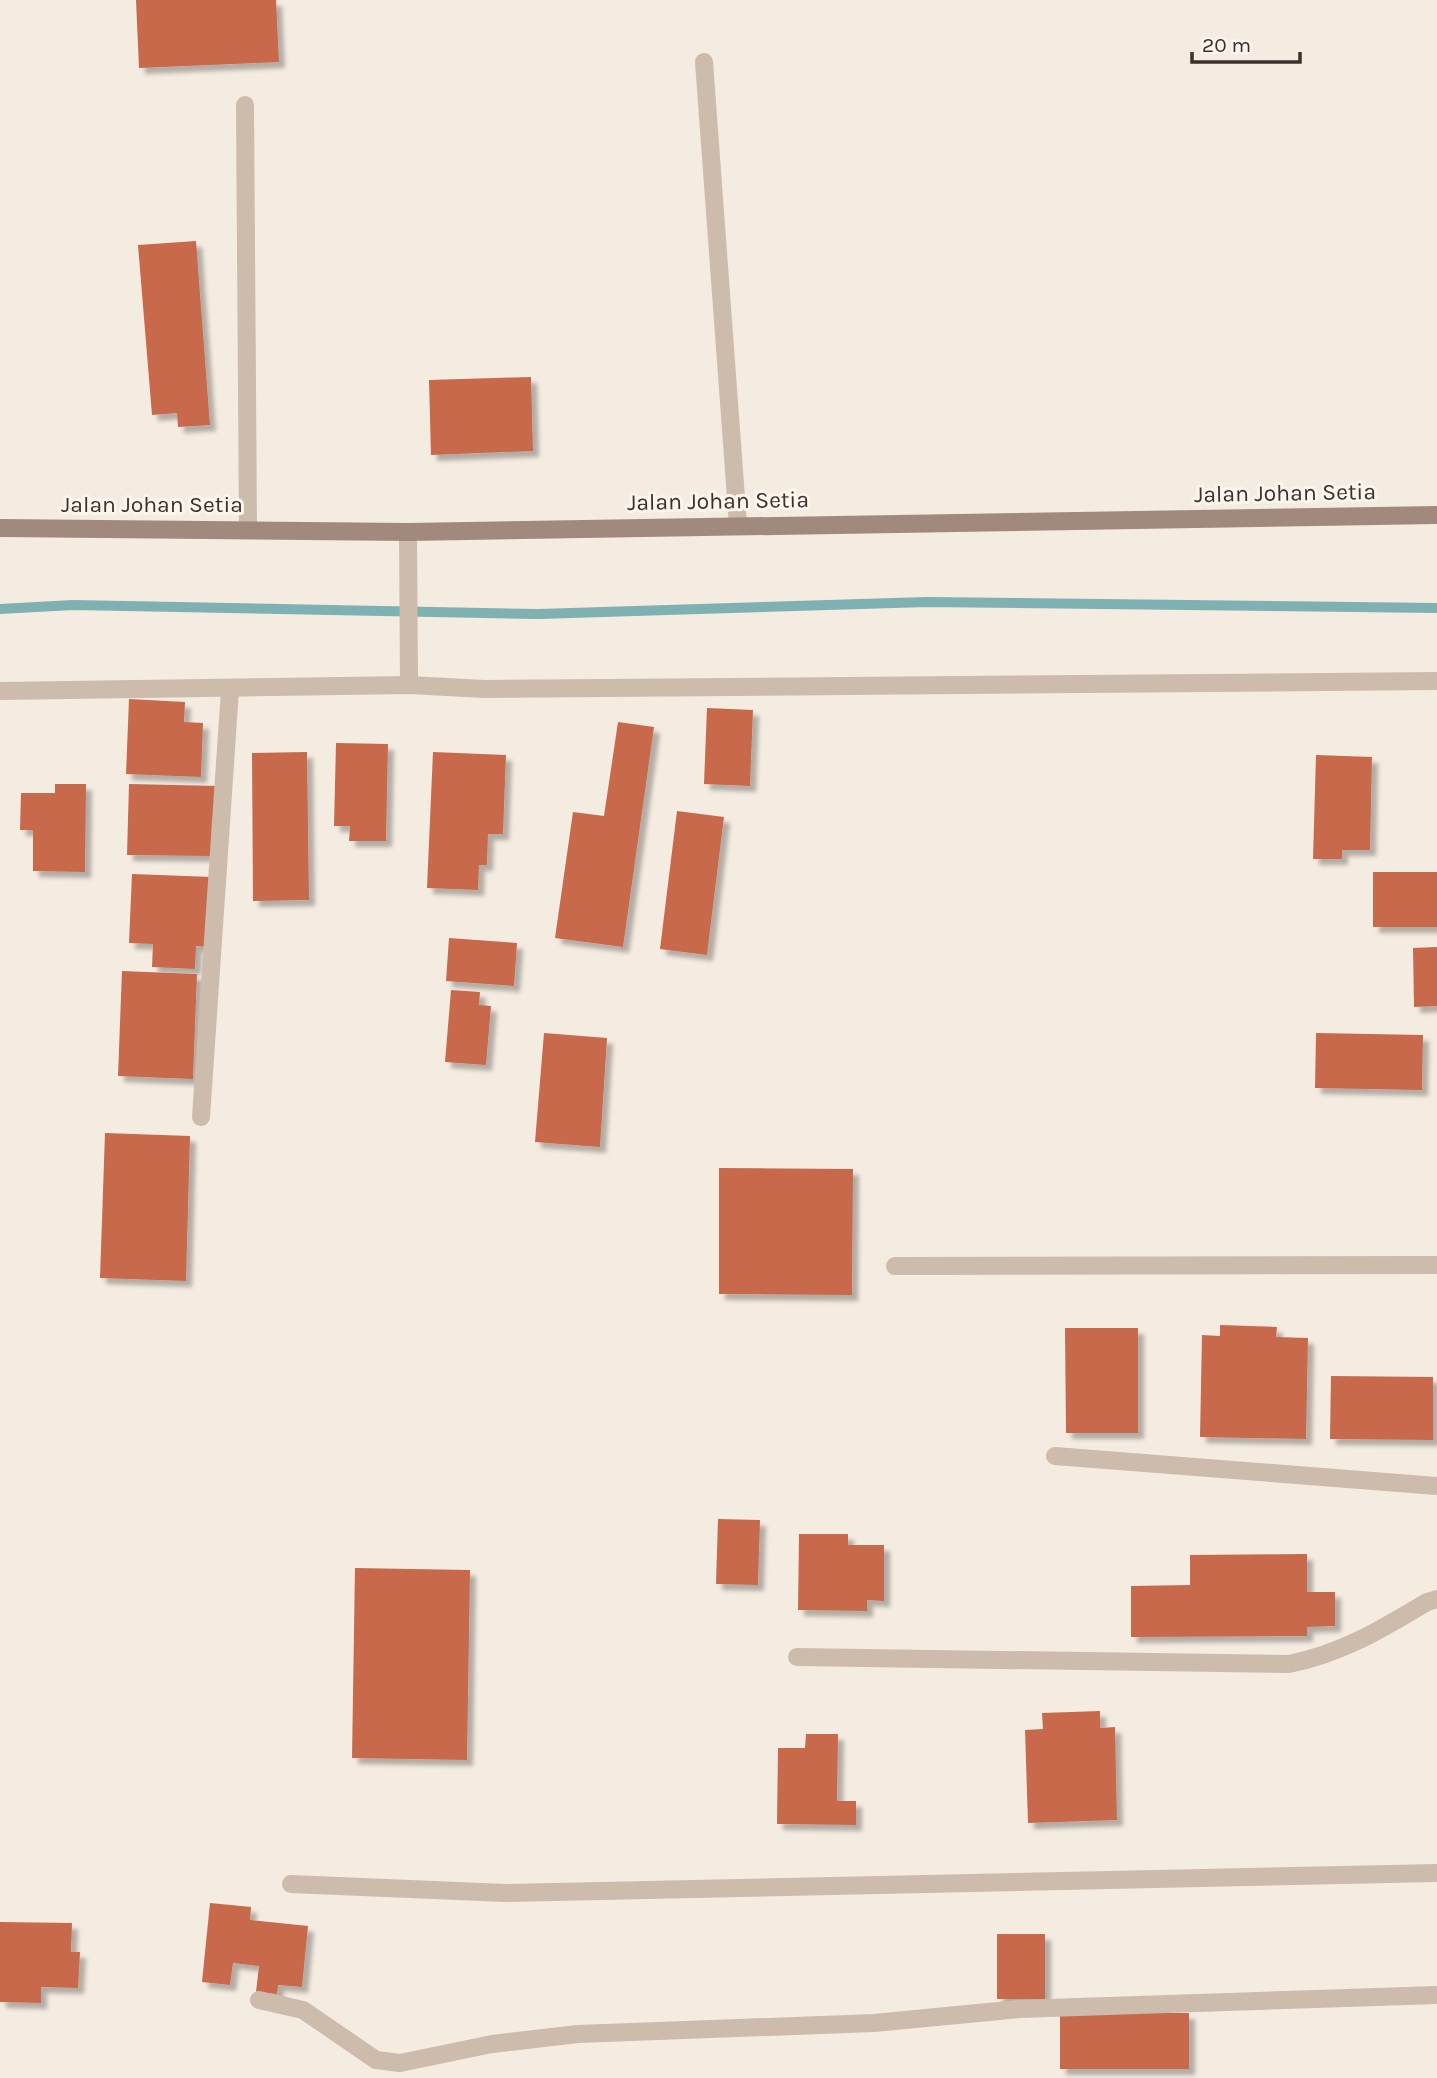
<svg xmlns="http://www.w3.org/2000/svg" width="1437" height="2078" font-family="Karla,sans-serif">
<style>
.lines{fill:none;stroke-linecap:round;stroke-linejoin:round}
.stream{stroke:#7fb0b2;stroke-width:10}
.building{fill:#c8694b;filter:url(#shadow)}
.lane{stroke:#cdbbac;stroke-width:18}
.street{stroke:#cdbbac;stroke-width:18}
.secondary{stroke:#a18a7d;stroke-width:18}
.labels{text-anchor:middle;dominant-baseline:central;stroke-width:6;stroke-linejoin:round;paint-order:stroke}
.street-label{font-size:23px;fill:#3b302b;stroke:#fbf5ee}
</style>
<defs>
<filter id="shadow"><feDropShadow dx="6" dy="6" stdDeviation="2" flood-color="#0004"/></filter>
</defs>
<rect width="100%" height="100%" fill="#f4ebe1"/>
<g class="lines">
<polyline class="stream" points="0,609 73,605 539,614 927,602 1437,608"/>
</g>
<g class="building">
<polygon points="136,0 276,0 279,62 139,68"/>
<polygon points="196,241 210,425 178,427 177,413 152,415 138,245"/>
<polygon points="531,377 533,451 431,455 429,380"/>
<polygon points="129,699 185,702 184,722 203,723 201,777 126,774"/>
<polygon points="707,708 753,710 750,786 704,784"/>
<polygon points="618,722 654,727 623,947 555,938 573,812 604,816"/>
<polygon points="336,743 388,744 386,841 349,841 350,826 334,826"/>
<polygon points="307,752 309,900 253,901 252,753"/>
<polygon points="433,752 506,755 503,834 488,834 487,865 479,865 478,890 427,888"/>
<polygon points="1316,755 1372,757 1370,850 1342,850 1342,859 1313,859"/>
<polygon points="55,784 86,784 85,872 33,871 33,830 20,830 21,793 55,793"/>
<polygon points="129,784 221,786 220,818 212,818 211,856 127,855"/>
<polygon points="677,811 724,817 707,955 660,949"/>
<rect x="1373" y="872" width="64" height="55"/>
<polygon points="132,874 212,877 209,947 196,946 195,969 152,967 153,944 129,943"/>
<polygon points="449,938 517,943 514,986 446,981"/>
<polygon points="1437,947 1437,1006 1414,1007 1413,948"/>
<polygon points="122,971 197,974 193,1079 118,1076"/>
<polygon points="451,990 480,992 479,1005 491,1006 486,1065 445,1062"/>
<polygon points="544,1033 607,1038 600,1147 535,1142"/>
<polygon points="1316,1033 1423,1035 1422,1090 1315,1088"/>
<polygon points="105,1133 190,1136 186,1281 100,1278"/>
<polygon points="719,1168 853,1169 852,1295 719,1294"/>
<polygon points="1220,1325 1277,1327 1276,1337 1308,1338 1306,1439 1200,1437 1202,1335 1220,1336"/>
<polygon points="1065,1328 1138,1328 1138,1433 1066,1433"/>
<polygon points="1331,1376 1433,1377 1433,1440 1330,1439"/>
<polygon points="718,1519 760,1520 758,1585 716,1584"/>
<polygon points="799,1534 848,1534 848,1545 884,1545 884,1601 867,1600 867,1611 798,1610"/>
<polygon points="1307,1554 1307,1592 1335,1592 1335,1626 1307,1627 1307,1636 1131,1637 1131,1586 1190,1585 1190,1555"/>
<polygon points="355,1568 470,1570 467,1760 352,1758"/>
<polygon points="1100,1711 1100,1728 1115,1727 1117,1820 1028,1823 1025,1730 1043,1729 1042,1713"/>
<polygon points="806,1734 838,1734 837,1801 856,1801 856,1825 777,1824 778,1748 805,1748"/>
<polygon points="210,1903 251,1907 250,1920 308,1926 302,1987 278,1985 277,1994 256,1992 259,1966 233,1963 230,1985 202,1982"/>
<polygon points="0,1922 72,1923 71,1952 80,1952 78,1988 41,1987 41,2003 0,2002"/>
<rect x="997" y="1934" width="48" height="65"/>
<rect x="1060" y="2013" width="129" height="56"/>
</g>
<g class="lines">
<g class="lane">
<polyline points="704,62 738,525"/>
<polyline points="245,105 248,529"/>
<polyline points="895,1266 1437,1265"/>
<polyline points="259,2000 303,2010 376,2060 400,2063 492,2044 578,2034 874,2023 1019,2009 1437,1995"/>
</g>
<g class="street">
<polyline points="408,532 409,685"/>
<polyline points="0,691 409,685 485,689 1437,681"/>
<polyline points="201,1117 230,690"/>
<polyline points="1055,1456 1437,1486"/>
<path d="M797,1657L1289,1664C1341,1654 1382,1629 1427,1602L1437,1599"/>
<polyline points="291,1884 505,1893 1437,1873"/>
</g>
<polyline class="secondary" points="0,528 408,532 1437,515"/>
</g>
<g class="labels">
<g class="street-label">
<text transform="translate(1285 493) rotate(-1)">Jalan Johan Setia</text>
<text transform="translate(718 501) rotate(-1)">Jalan Johan Setia</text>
<text x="152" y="504">Jalan Johan Setia</text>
</g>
</g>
<path d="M1192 52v10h108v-10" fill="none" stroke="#3b302b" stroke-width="3.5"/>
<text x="1202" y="52" font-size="21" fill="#3b302b" stroke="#fbf5ee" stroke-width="5" paint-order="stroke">20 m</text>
</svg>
